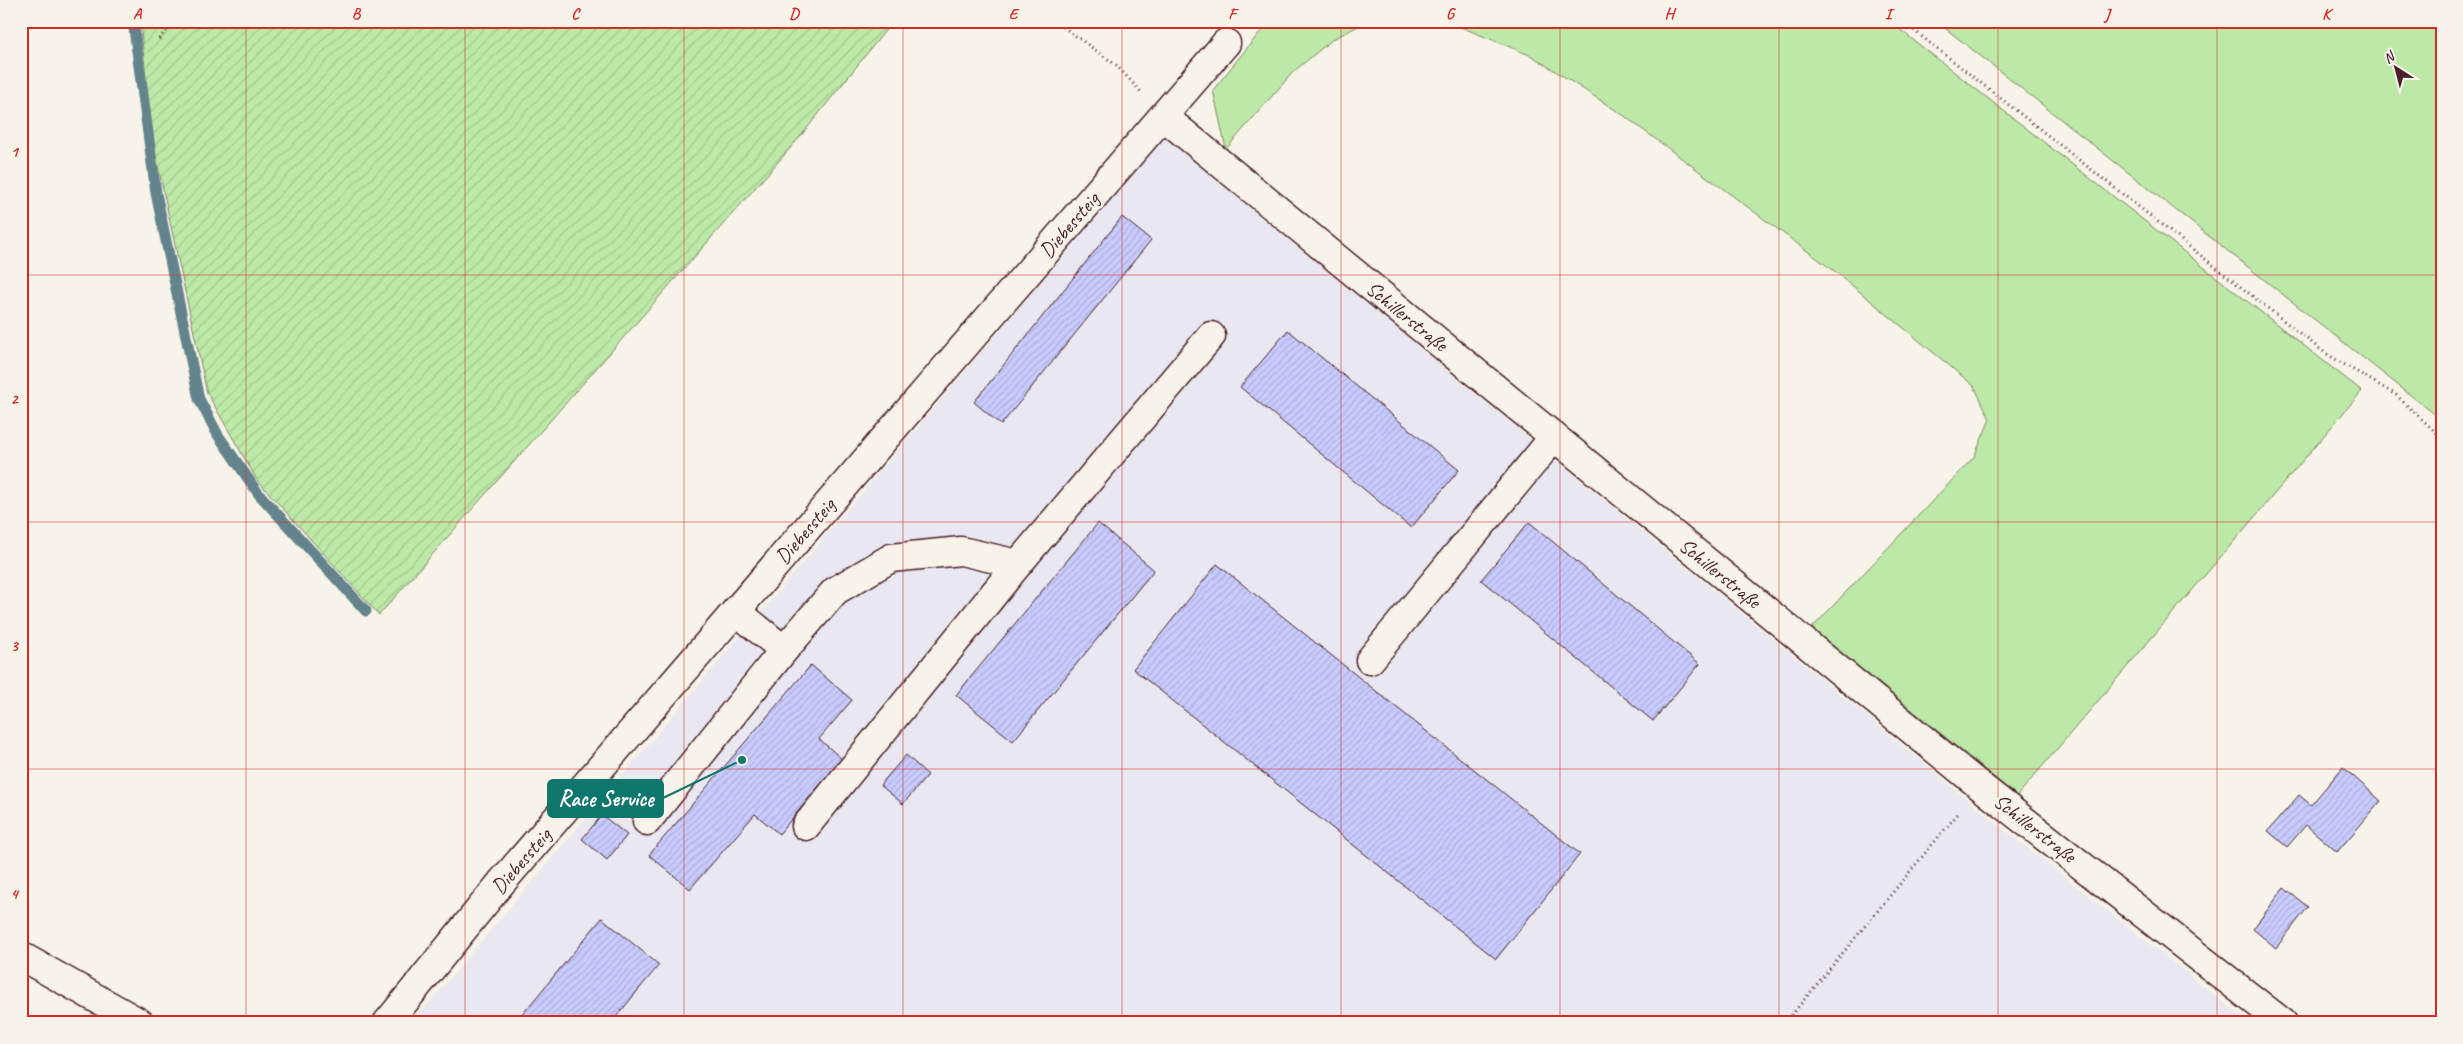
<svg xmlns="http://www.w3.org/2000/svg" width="2463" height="1044" font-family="Caveat,sans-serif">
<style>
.built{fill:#e9e7ef}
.green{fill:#bce9a7;stroke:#838469}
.garden{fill:url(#garden-furrows);stroke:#838469}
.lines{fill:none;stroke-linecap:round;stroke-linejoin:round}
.stream{stroke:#64848c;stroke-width:11}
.building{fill:url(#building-hatch);stroke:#4a1f2b}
.minor-casing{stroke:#4a1f2b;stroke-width:31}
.path{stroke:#4a1f2b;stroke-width:3;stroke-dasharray:1 4;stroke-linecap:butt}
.minor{stroke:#f7f3e8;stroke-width:28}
.grid{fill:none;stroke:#d62828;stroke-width:1;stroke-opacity:0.55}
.labels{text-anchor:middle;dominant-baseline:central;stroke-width:5;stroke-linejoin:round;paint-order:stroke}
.street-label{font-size:21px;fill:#4a1f2b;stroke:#f7f3e8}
.leader{fill:none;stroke:#0f766e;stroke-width:2}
.callout-dot{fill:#0f766e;stroke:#f7f3e8;stroke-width:2}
.callout{fill:#0f766e;stroke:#0f766e;stroke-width:2}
.callout-label{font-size:22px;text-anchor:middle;font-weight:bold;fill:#fff}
.neatline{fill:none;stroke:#d62828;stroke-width:2}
.grid-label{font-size:16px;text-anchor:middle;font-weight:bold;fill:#d62828}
</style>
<defs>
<pattern id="garden-furrows" width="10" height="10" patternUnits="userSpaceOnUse" patternTransform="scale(1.25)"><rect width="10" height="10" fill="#bce9a7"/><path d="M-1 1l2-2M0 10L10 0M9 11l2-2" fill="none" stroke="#a3c790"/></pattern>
<pattern id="building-hatch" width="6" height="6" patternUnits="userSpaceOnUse" patternTransform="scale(1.25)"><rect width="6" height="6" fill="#c8ccfe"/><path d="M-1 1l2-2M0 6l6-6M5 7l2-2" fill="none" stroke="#adafda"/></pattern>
</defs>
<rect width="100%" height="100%" fill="#f7f3e8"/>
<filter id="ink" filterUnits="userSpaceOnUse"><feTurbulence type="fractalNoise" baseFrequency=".02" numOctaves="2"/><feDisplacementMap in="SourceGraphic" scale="10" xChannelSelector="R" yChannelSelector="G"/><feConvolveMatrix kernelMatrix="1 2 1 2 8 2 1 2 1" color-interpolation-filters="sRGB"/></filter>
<g filter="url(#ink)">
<polygon class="built" points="1164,137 1996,823 2250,1023 412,1023"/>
<g class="green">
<polygon points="1269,21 1368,21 1333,39 1293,72 1226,149 1213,90"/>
<polygon points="1446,21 1889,21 2362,391 2017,796 1812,628 1974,457 1990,419 1974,386 1837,273 1623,115 1532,56"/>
<polygon points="1936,21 2442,21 2442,420"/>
</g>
<polygon class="garden" points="140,21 893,21 800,137 379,615 257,480 207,393 153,143"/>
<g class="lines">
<polyline class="stream" points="133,21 156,193 199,399 218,435 258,493 366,611"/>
</g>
<g class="building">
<polygon points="1122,217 1151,240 1001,425 974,402"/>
<polygon points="1288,330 1459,470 1411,528 1240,387"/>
<polygon points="1529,522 1700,664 1653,721 1481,580"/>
<polygon points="1098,523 1154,570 1013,741 956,695"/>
<polygon points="1217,564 1580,854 1496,959 1133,669"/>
<polygon points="811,665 852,700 819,739 842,759 779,834 755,814 690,889 649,855"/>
<polygon points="906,755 928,775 903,804 880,785"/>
<polygon points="2343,767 2381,801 2337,852 2306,825 2287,847 2268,831 2299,795 2311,805"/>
<polygon points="602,815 627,835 607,860 582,839"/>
<polygon points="2284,888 2308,907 2276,948 2253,929"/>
<polygon points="602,918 659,965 611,1023 515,1023"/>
</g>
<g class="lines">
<g class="minor-casing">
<g id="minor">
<polyline points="1163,116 1980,786 2283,1023"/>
<polyline points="736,611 784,650"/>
<polyline points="1370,660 1554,437"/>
<polyline points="647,821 784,650 835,591 891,558 961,551 1018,564"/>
<polyline points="806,826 1018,564 1211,336"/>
<polyline points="21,956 140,1023"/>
<polyline points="387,1023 501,883 1226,43"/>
</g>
</g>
<g class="path">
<polyline points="1055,21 1116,65 1141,92"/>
<polyline points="1902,21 2325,353 2396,395 2442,438"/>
<polyline points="159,39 174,21"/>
<polyline points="1785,1023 1960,811"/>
</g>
<use href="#minor" class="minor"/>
</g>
</g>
<path class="grid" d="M246,21V1023M465,21V1023M684,21V1023M903,21V1023M1122,21V1023M1341,21V1023M1560,21V1023M1779,21V1023M1998,21V1023M2217,21V1023M21,275H2442M21,522H2442M21,769H2442"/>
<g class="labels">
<g class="street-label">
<text transform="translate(1069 225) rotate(-49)">Diebessteig</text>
<text transform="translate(1407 316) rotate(39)">Schillerstraße</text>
<text transform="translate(805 531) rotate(-49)">Diebessteig</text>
<text transform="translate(1720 573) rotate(39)">Schillerstraße</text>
<text transform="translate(2035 828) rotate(38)">Schillerstraße</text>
<text transform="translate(521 861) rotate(-49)">Diebessteig</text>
</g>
</g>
<path class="leader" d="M742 760L663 798"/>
<circle class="callout-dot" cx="742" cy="760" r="5"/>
<rect class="callout" x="548" y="780" width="115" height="37" rx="5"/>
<g class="callout-label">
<text x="606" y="806">Race Service</text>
</g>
<rect width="2463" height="1044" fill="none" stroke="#f7f3e8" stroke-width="55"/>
<g transform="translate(2396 68) rotate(324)" stroke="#f7f3e8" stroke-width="4" paint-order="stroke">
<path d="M0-4L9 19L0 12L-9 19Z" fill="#4a1f2b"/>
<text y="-8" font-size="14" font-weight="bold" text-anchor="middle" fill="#4a1f2b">N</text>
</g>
<rect x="28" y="28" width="2408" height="988" class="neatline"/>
<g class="grid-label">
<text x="137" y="19">A</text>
<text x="356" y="19">B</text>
<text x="575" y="19">C</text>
<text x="794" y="19">D</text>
<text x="1013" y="19">E</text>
<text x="1232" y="19">F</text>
<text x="1450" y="19">G</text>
<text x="1669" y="19">H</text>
<text x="1888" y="19">I</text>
<text x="2107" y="19">J</text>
<text x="2326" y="19">K</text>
<text x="14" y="157">1</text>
<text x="14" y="404">2</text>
<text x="14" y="651">3</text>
<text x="14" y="899">4</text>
</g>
</svg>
